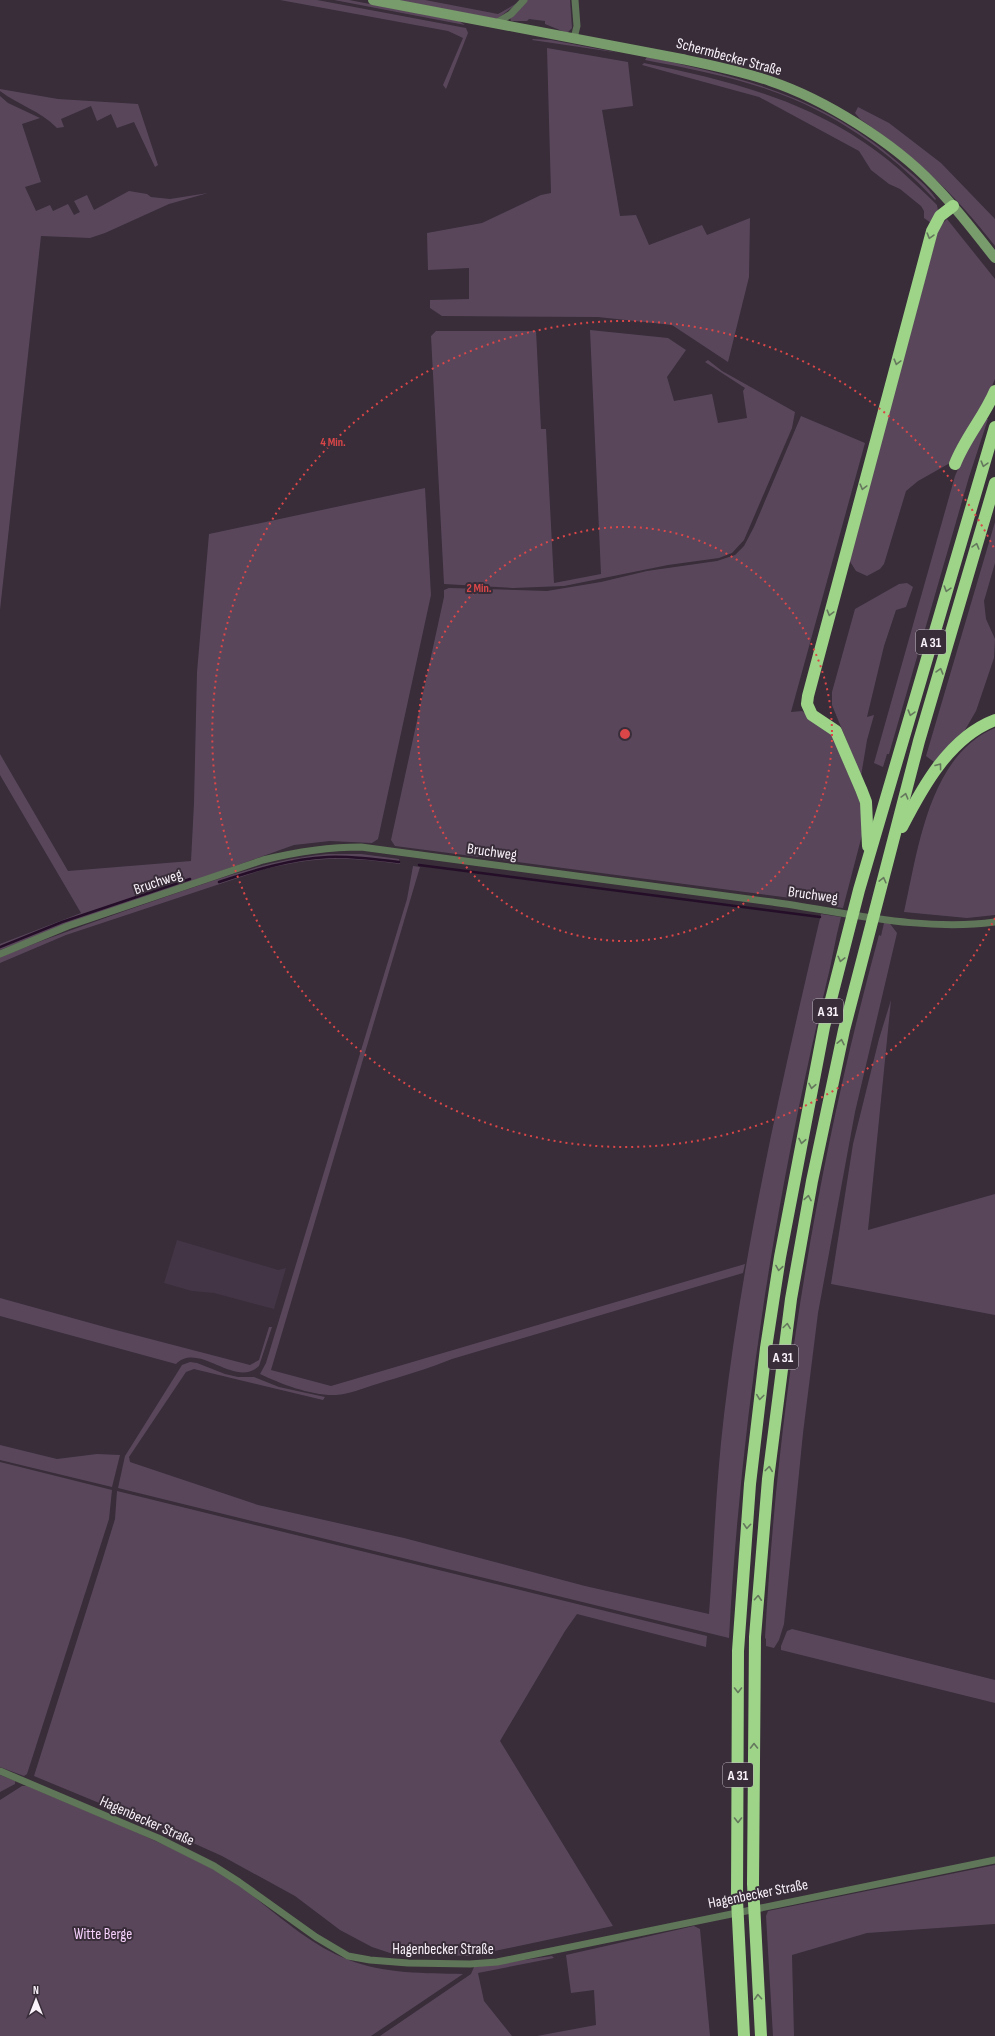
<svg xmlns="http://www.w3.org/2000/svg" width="995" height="2036" font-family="'Sofia Sans Condensed',sans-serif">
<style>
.built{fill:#443546}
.green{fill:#59465b}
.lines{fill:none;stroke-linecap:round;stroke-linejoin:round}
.stream{stroke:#240e28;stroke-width:2.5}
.street{stroke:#607658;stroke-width:7}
.secondary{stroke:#799c6c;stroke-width:10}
.highway{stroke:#9dd488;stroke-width:12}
.oneway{stroke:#65785d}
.ring{fill:none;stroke:#db4648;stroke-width:2;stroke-dasharray:2 4}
.labels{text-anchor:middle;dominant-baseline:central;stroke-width:4;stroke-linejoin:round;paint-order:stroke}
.shield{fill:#382d39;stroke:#bfb7c0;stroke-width:1}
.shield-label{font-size:14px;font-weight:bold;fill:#f9f2fa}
.street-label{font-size:15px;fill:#f9f2fa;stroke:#382d39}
.park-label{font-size:15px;fill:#f7d1fc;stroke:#382d39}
.centre{fill:#db4648;stroke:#382d39;stroke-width:2}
.ring-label{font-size:12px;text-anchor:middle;font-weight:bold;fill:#db4648;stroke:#382d39;stroke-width:4;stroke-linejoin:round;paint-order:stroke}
</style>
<rect width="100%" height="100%" fill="#382d39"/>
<polygon class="built" points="177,1240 278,1270 286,1268 274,1309 214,1293 192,1291 164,1283"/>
<g class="green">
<polygon points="280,0 317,0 466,28 468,33 446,89 443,85 463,38 448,31"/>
<polygon points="334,0 349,0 459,21 465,25"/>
<polygon points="396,0 425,0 498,14 519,2 497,19"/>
<polygon points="526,0 570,0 572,28 567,33 545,24 545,21 529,19 527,21 511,21 510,17"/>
<polygon points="533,39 551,40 620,53 532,40"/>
<polygon points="547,48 628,62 633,106 602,110 620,216 636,215 649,245 702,225 707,235 750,218 749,277 728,362 672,325 598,317 442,316 430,308 430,300 469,299 469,268 428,270 427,233 482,223 541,195 551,193"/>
<path d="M647,57C742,77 824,97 899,163C912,174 927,185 936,199L935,200C890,151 832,111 769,90C729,76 687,68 645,60Z"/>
<path d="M644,63C732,81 816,102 888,160C903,172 917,186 931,199L937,205L938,211L931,223L924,218V211L921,206L900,189L889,184L871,170L859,151L759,97L642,65Z"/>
<path d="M0,89L58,99L138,104L158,165L155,167L134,122L117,128L111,114L97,121L91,106L61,119L64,127L57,128C39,110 20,106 0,91Z"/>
<polygon points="0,96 8,103 40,118 22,124 41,182 25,187 36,211 50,205 53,211 68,204 74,215 80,212 74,201 87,195 94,210 129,191 147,194 151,197 170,199 208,193 169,204 105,233 90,238 41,236 0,610"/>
<path d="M858,107L889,123L941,163L995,219V246C955,194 915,156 860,119L855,113Z"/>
<polygon points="947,219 995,279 995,379 985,403 950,463 918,481 906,491 884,564 880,569 867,576 856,571 849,560 939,227"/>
<polygon points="590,330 668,338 686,350 667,377 674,401 712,394 718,423 747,418 743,391 745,388 705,362 708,360 722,371 795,412 792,428 744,540 732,553 719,558 668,565 564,586 513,588 444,584 431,336 436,331 536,331 541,429 546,429 554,583 601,574"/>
<polygon points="801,416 865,443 791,712 802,711 830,730 861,805 862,835 843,908 836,907 829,903 395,846 391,840 444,597 444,590 449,588 547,591 601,582 647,571 717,561 735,555 744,546 754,527"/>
<polygon points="986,419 988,419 969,477 889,754 887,754 883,767 874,763 955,476 965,453"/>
<polygon points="425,488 431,595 378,839 372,843 330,841 294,845 0,950 0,944 81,913 0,775 0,754 68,871 191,861 194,803 197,672 209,534"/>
<polygon points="995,522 995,563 984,601 986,619 995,639 994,658 976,711 965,730 934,762 926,756"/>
<polygon points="907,583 913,587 906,607 896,610 884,646 867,717 874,715 867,740 861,776 832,705 832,692 855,609 899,584"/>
<path d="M995,728V915L967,918L904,912C918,850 929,755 995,728Z"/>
<path d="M328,854H361L399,859L400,864C376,861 353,858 329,859C307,860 286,864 265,869L66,935L0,963V957C56,935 113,915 171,895C223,877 272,859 328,854Z"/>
<path d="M413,866L420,867L271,1370L331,1386L745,1264L743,1273L452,1359C428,1369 402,1376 377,1384C364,1388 349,1394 336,1395C312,1396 281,1384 260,1374L266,1363L407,899Z"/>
<path d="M821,914L841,917C835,939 832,962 826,985C775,1199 741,1417 729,1638L118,1488L125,1456L182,1365L190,1362L197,1363L225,1374L238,1377H254L279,1387L325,1397L323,1400L194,1369L186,1372L129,1457L130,1462L258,1505L404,1538L585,1586L709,1614C714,1548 716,1481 724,1415C744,1246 782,1080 821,914Z"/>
<path d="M888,921L897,933L855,1112L818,1313L803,1433L784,1624L779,1640L774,1648L766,1646V1639L765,1638C778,1400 816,1166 879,935L881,936L884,923Z"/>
<polygon points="891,1000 868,1230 995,1194 995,1315 831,1284 853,1144 879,1039"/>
<path d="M0,1298L112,1329L250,1365L259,1360L269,1327H272L259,1366C235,1389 199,1341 176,1364L0,1316Z"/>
<polygon points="0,1445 57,1459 97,1454 120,1455 112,1487 0,1460"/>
<polygon points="0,1462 112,1490 109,1519 27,1774 24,1776 0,1767"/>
<polygon points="117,1491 707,1636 706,1647 577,1614 565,1631 500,1741 613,1926 471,1956 390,1953 372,1947 340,1930 295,1896 222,1856 162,1829 34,1776 103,1558 115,1519"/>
<polygon points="792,1629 995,1680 995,1703 781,1650 781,1646 787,1631"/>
<polygon points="0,1775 15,1781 15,1784 0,1792"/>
<path d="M22,1786H27C88,1812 152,1837 211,1868C259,1894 298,1941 349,1960C385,1974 425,1973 463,1974L371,2036H0V1800Z"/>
<polygon points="995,1865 995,1924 867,1933 792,1955 794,2036 773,2036 766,1916 768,1911"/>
<polygon points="694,1926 700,1929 710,2036 537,2036 596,2025 594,1990 571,1993 566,1955"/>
<polygon points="552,1956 554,1958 478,1973 484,2001 512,2036 380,2036 471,1974 474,1967"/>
</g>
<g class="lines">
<g class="stream">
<polyline points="419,865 820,917"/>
<path d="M219,882C255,870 290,859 328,857C351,856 375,859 399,862"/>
<polyline points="0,947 62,922 190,879"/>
</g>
<g class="street">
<polyline points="496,23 511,14 524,0"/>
<polyline points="574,38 577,26 575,0"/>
<path d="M0,954L68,926L263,860C296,852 327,847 361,847C498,865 635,883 772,902C845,912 921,932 995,922"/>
<polyline points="0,1771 158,1838 214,1866 239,1882 316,1937 348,1956 370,1960 408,1963 470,1964 497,1962 995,1860"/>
</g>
<path class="secondary" d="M373,0L682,59C711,65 741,71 770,81C824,99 893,142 933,184C956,207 975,233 995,258"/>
<g class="highway">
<path d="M955,464C965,438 984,417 995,391"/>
<path d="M902,827C923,786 950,737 995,720"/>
<polyline points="868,846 866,802 861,789 836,731 812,715 807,704 808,696 932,231 940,216 953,206"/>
<polyline points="744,2036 737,1900 738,1651 750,1484 766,1348 780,1257 824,1027 859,890 995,427"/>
<polyline points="761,2036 753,1884 755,1637 768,1479 791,1299 812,1181 844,1030 919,741 995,483"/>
</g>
</g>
<defs><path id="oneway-chevron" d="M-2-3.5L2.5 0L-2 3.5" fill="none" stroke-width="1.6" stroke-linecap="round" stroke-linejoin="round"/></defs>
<g class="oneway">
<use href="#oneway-chevron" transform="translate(930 236) rotate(106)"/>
<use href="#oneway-chevron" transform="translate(897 362) rotate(105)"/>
<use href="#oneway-chevron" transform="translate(984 464) rotate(106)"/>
<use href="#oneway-chevron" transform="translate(863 487) rotate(105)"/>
<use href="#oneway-chevron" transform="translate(976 546) rotate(-74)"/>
<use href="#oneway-chevron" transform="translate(947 589) rotate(107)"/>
<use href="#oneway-chevron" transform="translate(830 613) rotate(105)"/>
<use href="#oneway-chevron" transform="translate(940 671) rotate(-74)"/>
<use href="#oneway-chevron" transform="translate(911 713) rotate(106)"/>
<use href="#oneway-chevron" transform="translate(939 766) rotate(-53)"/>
<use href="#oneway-chevron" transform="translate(905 796) rotate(-75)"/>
<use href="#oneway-chevron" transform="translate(883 880) rotate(-76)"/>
<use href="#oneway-chevron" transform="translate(841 959) rotate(104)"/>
<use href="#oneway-chevron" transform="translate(841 1042) rotate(-78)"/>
<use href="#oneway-chevron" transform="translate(812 1086) rotate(101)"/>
<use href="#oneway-chevron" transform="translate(802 1141) rotate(101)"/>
<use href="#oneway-chevron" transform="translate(808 1198) rotate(-80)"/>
<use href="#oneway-chevron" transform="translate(779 1268) rotate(99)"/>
<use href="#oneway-chevron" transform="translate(787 1326) rotate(-82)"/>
<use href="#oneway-chevron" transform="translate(760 1397) rotate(97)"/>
<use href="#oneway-chevron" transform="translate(769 1469) rotate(-83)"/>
<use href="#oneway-chevron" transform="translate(747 1526) rotate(94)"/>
<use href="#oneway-chevron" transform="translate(758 1598) rotate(-86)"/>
<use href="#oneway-chevron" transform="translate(738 1690) rotate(90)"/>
<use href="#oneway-chevron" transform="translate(754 1746) rotate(-90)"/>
<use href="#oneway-chevron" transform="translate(738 1820) rotate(90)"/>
<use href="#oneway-chevron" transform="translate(758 1997) rotate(-94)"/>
</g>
<g class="ring">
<circle cx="625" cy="734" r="207"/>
<path d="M995 918A413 413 0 1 1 995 550"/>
</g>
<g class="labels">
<g class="shield">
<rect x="916" y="630" width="30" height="24" rx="3"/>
<rect x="813" y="999" width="30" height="24" rx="3"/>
<rect x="768" y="1345" width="30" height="24" rx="3"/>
<rect x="723" y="1763" width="30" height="24" rx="3"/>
</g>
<g class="shield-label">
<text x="931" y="642">A 31</text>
<text x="828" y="1011">A 31</text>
<text x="783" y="1357">A 31</text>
<text x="738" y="1775">A 31</text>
</g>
<g class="street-label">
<text transform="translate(729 57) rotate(15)">Schermbecker Straße</text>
<text transform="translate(492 852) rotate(8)">Bruchweg</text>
<text transform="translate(158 882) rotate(-19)">Bruchweg</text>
<text transform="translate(813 895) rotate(8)">Bruchweg</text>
<text transform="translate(147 1821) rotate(24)">Hagenbecker Straße</text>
<text transform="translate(758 1894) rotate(-11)">Hagenbecker Straße</text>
<text x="443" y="1949">Hagenbecker Straße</text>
</g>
<g class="park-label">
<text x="103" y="1934">Witte Berge</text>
</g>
</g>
<circle cx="625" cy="734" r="6" class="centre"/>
<g class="ring-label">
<text x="333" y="446">4 Min.</text>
<text x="479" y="592">2 Min.</text>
</g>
<g transform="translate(36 2000)" stroke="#382d39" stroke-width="3" paint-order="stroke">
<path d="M0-3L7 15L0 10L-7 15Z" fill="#f9f2fa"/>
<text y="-6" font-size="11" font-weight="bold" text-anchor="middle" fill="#f9f2fa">N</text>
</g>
</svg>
